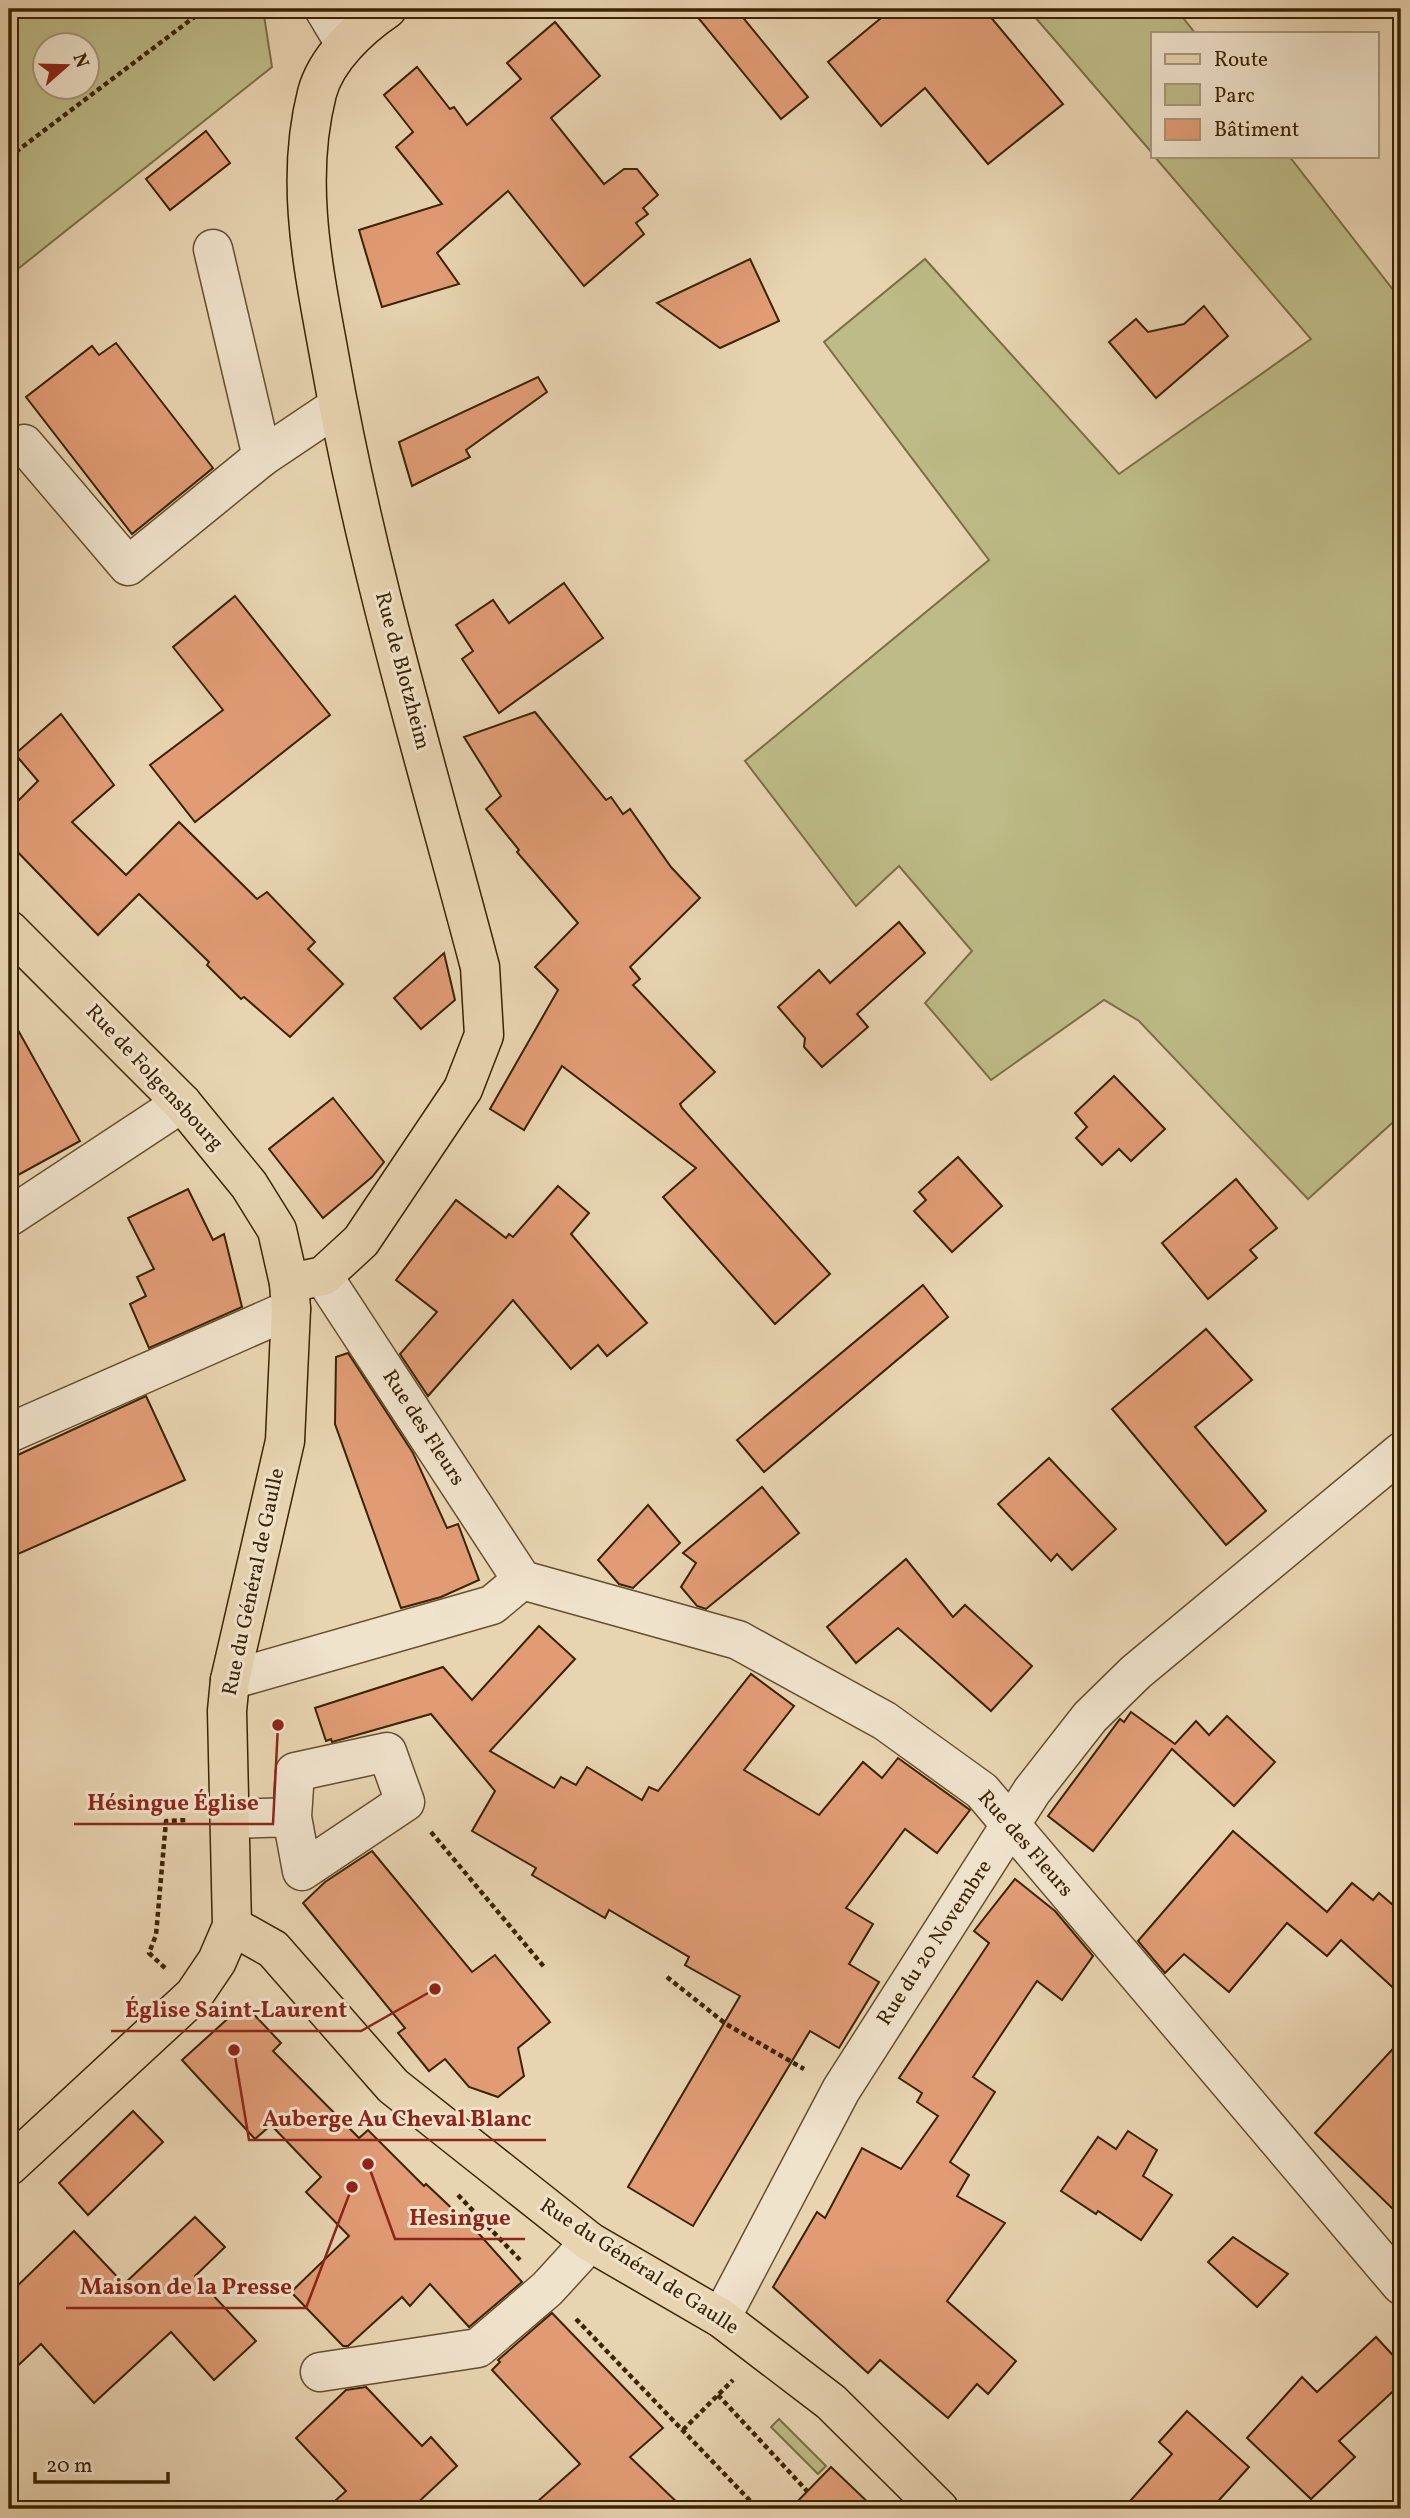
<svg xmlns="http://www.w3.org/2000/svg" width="1410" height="2518" font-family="Vollkorn,serif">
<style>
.green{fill:#bdbb87;stroke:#7c6f44;stroke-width:2;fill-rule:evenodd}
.building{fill:#e19c76;stroke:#3b2301;stroke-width:2}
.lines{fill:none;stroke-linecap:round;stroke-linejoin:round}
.minor-casing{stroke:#664f2d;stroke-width:41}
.major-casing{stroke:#3b2301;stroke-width:41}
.path{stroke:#3b2301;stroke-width:4.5;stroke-dasharray:5 3.5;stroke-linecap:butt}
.minor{stroke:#f0e3cc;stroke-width:38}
.major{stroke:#e8d4b1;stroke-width:38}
.labels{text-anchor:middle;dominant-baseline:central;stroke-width:6;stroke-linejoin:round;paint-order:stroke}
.street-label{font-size:21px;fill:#3b2301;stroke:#f0e3cc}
.leader{fill:none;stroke:#8f2418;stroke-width:2.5}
.callout-dot{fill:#8f2418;stroke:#f0e3cc;stroke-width:2.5}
.callout-label{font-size:23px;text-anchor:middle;font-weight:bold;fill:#8f2418;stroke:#f0e3cc;stroke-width:6;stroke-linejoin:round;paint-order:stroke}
</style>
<rect width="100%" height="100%" fill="#e8d4b1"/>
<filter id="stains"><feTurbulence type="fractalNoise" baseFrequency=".00286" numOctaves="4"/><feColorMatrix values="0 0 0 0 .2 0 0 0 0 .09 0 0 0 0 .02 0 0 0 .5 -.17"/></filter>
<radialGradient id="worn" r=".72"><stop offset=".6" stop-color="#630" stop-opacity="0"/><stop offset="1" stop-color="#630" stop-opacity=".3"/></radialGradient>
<g class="green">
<path d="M9,9H263L272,67L9,276ZM46,46H88V88H46Z"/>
<polygon points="1028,9 1176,9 1195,33 1153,33 1153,154"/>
<polygon points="1154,156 1289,156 1401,300 1401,1115 1308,1199 1139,1021 1104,1000 991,1080 925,1003 972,951 899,866 856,906 745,761 989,560 824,342 925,259 1119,474 1311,339"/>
<polygon points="779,2419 826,2466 818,2474 771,2427"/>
</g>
<g class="building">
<polygon points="691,9 736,9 808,97 781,119"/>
<polygon points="892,9 984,9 1063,104 988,164 925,88 881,126 828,62"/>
<polygon points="555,22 600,76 551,118 604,184 624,169 637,169 658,195 643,208 648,214 636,223 644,234 584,286 508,191 437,253 459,284 382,307 359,230 442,204 396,147 413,132 384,95 417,67 450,109 454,107 467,125 521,79 507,63"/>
<polygon points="206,131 230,163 170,210 146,179"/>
<polygon points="750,259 779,321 720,348 657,303"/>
<polygon points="1204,306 1228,336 1156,398 1109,342 1136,319 1148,332 1184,324"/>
<polygon points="116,343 213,468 132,534 26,397 92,346 99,355"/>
<polygon points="538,377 547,392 466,450 470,457 412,486 399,442"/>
<polygon points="564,583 603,638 499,713 462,659 473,651 456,625 493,600 509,623"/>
<polygon points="235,596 330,715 195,822 150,765 223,710 173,647"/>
<polygon points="535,712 606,800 611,797 623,814 630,809 671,867 700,898 630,967 640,979 633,985 715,1072 680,1104 682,1108 830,1274 775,1324 663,1197 696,1168 562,1066 524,1130 490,1109 558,990 535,967 578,923 517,852 519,850 486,809 501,796 464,737"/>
<polygon points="61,714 114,785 72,822 126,875 179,822 257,899 267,892 315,942 308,949 343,984 290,1037 244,997 241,999 207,965 209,962 139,894 98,935 9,843 9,810 38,781 15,754"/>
<polygon points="899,922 925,953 857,1014 868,1027 822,1067 804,1047 805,1038 778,1007 819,970 830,983"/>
<polygon points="444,953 455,1000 421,1029 394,998"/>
<polygon points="9,1014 80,1141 9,1180"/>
<polygon points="1114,1076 1165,1129 1131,1161 1119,1149 1102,1165 1076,1138 1087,1127 1075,1113"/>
<polygon points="333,1098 384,1162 372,1177 323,1218 269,1149"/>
<polygon points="958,1157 1002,1206 952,1252 914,1211 926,1200 919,1192"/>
<polygon points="1236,1179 1277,1228 1250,1250 1257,1258 1208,1299 1162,1243"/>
<polygon points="558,1186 589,1213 571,1234 647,1323 607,1356 598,1345 571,1369 513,1300 428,1396 400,1354 437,1312 396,1280 456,1200 506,1238 509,1234 513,1237"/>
<polygon points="188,1189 213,1240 224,1234 242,1307 149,1348 130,1304 146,1296 137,1277 154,1269 128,1218"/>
<polygon points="923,1285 948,1317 764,1472 737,1440"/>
<polygon points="1206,1329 1252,1380 1195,1427 1266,1511 1226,1545 1112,1409"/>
<polygon points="348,1353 413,1453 447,1528 458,1524 479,1580 441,1597 401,1608 335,1424 336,1357"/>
<polygon points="146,1396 185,1480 9,1558 9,1459"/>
<polygon points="1049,1458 1116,1529 1072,1570 1057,1554 1051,1561 998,1504"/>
<polygon points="762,1487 799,1533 706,1609 697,1606 681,1587 696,1563 683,1553"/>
<polygon points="648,1505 680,1543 633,1588 619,1584 598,1560"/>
<polygon points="906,1559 953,1617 965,1605 1032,1666 991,1711 898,1628 856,1663 827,1627"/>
<polygon points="539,1626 575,1659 490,1751 554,1788 561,1777 576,1785 587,1767 642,1800 649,1787 658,1791 751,1674 794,1706 744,1770 819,1815 863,1762 882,1778 898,1758 970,1810 937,1853 905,1829 846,1908 873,1924 849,1964 879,1982 839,2048 810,2031 693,2226 628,2187 740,1996 685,1965 689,1957 609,1910 605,1918 532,1875 536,1868 472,1831 495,1791 431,1714 332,1742 331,1739 326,1741 315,1708 443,1667 472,1700"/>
<polygon points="1131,1712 1175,1744 1196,1721 1209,1735 1227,1716 1275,1762 1234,1806 1172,1749 1093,1851 1048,1816 1120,1719 1124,1722"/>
<polygon points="1233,1831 1327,1912 1352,1883 1373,1900 1379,1893 1401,1912 1401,1995 1341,1940 1327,1956 1287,1923 1229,1992 1184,1954 1165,1973 1138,1941"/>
<polygon points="372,1851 472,1972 495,1955 550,2022 518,2048 524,2076 498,2097 469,2087 445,2059 429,2071 398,2033 405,2028 303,1903 325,1882"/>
<polygon points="1015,1879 1055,1911 1093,1956 1062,2000 1037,1981 973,2077 995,2092 950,2162 969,2175 957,2196 1005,2223 947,2301 1016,2361 988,2394 977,2384 948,2418 880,2360 868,2373 773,2287 817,2212 825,2218 862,2148 901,2169 938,2116 917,2102 922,2093 899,2078 989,1943 974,1931"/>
<polygon points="244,2004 281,2043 273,2051 359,2138 368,2130 424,2186 426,2184 480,2235 522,2282 469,2327 430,2284 410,2306 402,2297 348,2346 343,2346 291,2292 349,2236 306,2192 321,2177 271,2125 255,2139 182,2060"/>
<polygon points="1401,2040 1401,2217 1315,2133"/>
<polygon points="133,2111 163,2142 88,2215 59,2183"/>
<polygon points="1128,2131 1157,2150 1143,2176 1172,2195 1141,2240 1098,2211 1096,2214 1061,2191 1098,2137 1116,2149"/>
<polygon points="195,2217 225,2247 195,2276 256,2341 214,2380 171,2332 94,2403 41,2344 9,2374 9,2294 74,2231 124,2284"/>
<polygon points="1233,2237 1288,2274 1257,2307 1208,2262"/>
<polygon points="552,2313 663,2428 630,2457 684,2509 529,2509 580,2464 492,2370 500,2362 498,2360"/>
<polygon points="1376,2337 1401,2364 1401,2384 1339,2441 1355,2457 1311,2499 1247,2438 1302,2377 1317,2392"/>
<polygon points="366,2387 422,2446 431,2437 457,2466 411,2509 326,2509 346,2491 296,2438 346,2390"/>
<polygon points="1187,2411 1249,2467 1211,2509 1123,2509 1172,2454 1159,2442"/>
<polygon points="831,2467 875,2509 790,2509"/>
</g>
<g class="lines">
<g class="minor-casing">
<g id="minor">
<polyline points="324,9 345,44"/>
<polyline points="213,249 262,457"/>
<polyline points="24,444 128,566 262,457 338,406"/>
<polyline points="9,1217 182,1103"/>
<polyline points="323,1276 522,1580 738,1640 885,1721 982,1791 1401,2285"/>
<polyline points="9,1433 291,1309"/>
<polyline points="230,1680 492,1605 522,1580"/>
<polyline points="231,1819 292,1817 295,1772 387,1752 405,1802 302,1871 292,1817"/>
<polyline points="721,2318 841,2090 1032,1791 1090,1717 1136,1672 1401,1452"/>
<polyline points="320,2372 478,2348 547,2289 590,2242"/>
</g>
</g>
<g class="major-casing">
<g id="major">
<polyline points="9,930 182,1103 249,1185 277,1230 289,1283 291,1309 285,1441 230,1680 227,1711 232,1926 217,1961 194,1995 9,2166"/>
<path d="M289,1283L323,1276L361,1241L463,1089L484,1035L480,967C427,766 366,565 330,360C314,271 294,183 317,93C326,59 359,28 387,9"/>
<polyline points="232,1926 273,1949 393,2086 590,2242 721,2318 831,2402 939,2509"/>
</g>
</g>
<g class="path">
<polyline points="9,21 25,9"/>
<polyline points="9,157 205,9"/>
<polyline points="431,1832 545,1968"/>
<polyline points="165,1968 149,1953 156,1935 166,1821 188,1820"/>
<polyline points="667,1977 726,2024 804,2069"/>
<polyline points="458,2195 520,2260"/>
<polyline points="576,2319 758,2509"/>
<polyline points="718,2395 807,2491"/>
<polyline points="683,2430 733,2380"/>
</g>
<use href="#minor" class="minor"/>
<use href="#major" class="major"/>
</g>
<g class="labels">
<g class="street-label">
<text transform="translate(402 671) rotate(75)">Rue de Blotzheim</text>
<text transform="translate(154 1078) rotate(47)">Rue de Folgensbourg</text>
<text transform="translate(423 1428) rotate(57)">Rue des Fleurs</text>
<text transform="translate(254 1582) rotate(-78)">Rue du Général de Gaulle</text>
<text transform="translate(1025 1844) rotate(49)">Rue des Fleurs</text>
<text transform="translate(935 1943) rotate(-57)">Rue du 20 Novembre</text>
<text transform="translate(639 2267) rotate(33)">Rue du Général de Gaulle</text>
</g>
</g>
<path class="leader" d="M278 1725L273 1824H74M435 1989L361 2031H111M234 2050L249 2140H546M368 2164L395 2239H525M352 2187L306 2308H66"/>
<g class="callout-dot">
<circle cx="278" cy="1725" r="7"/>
<circle cx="435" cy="1989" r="7"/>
<circle cx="234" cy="2050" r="7"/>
<circle cx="368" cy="2164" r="7"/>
<circle cx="352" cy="2187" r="7"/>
</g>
<g class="callout-label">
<text x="173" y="1810">Hésingue Église</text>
<text x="236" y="2017">Église Saint-Laurent</text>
<text x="397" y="2126">Auberge Au Cheval Blanc</text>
<text x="460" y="2225">Hesingue</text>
<text x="186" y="2294">Maison de la Presse</text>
</g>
<rect width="1410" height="2518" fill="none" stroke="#e8d4b1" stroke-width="35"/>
<rect x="10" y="10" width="1389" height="2497" fill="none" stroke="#3b2301" stroke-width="3.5"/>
<rect x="18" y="18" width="1375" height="2483" fill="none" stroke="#3b2301" stroke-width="2"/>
<rect x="1151" y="32" width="228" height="126" fill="#f0e3cc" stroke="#a8967b" stroke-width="2"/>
<rect x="1165" y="54" width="35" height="10" fill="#e8d4b1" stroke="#a8967b" stroke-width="2"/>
<text x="1214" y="66" font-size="21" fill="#3b2301">Route</text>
<rect x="1165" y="84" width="35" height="21" fill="#bdbb87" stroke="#a8967b" stroke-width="2"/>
<text x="1214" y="102" font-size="21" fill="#3b2301">Parc</text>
<rect x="1165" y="119" width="35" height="21" fill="#e19c76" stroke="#a8967b" stroke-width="2"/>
<text x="1214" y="136" font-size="21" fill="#3b2301">Bâtiment</text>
<g transform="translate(66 66) rotate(70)"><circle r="33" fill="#f0e3cc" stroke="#a8967b" stroke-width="2"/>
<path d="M0-5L12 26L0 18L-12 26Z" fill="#8f2418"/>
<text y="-10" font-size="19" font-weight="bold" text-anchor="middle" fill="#3b2301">N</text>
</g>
<path d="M35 2472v10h133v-10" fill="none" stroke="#3b2301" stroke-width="3.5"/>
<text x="46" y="2472" font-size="21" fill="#3b2301" stroke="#f0e3cc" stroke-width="5" paint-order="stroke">20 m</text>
<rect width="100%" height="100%" filter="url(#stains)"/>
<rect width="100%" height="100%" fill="url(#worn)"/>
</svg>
